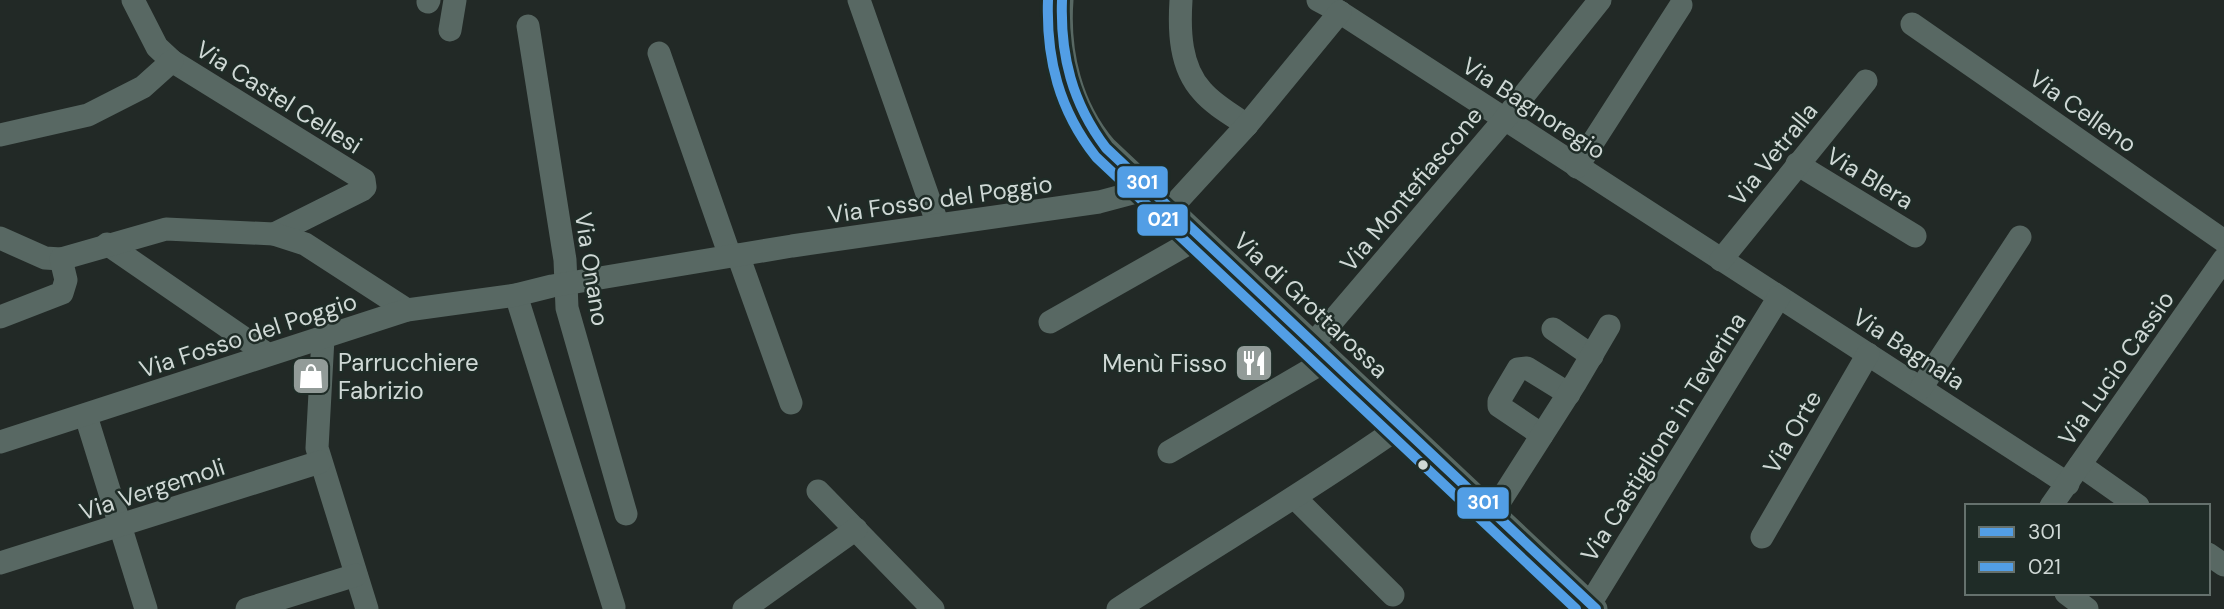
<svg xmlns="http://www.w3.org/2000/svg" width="2224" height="609" font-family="'DM Sans',sans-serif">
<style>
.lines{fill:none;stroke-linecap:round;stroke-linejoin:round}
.minor{stroke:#586863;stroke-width:23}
.bus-1-casing{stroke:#1f2c27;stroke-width:16}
.bus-2-casing{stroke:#1f2c27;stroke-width:16}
.bus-1{stroke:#529ee5;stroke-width:10}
.bus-2{stroke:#529ee5;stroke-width:10}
.bus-dot{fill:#cfd8d5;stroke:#1f2c27;stroke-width:2.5}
.labels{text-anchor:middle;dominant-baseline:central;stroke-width:5;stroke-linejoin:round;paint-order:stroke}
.street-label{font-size:24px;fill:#cfd8d5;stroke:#1f2c27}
.poi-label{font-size:24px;fill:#cfd8d5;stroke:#1f2c27;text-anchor:start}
.line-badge{stroke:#1f2c27;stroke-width:2.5}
.badge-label{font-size:19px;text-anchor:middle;font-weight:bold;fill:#fff}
</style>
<rect width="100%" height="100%" fill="#222926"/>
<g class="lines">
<g class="minor">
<polyline points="133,0 157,47 172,61 364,180 365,187 362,190 274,234"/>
<polyline points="859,0 938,225"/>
<path d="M1062,0C1058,53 1071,107 1106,148L1596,609"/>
<path d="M1181,0C1179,31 1180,67 1202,91C1214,105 1232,115 1247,125"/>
<polyline points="1318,0 1335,9 2068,484"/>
<polyline points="428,2 429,0"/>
<polyline points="1912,24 2224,241"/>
<polyline points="528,26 565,260 567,308 626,514"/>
<polyline points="450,30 455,0"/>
<polyline points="659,53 730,256"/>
<polyline points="0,135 88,115 143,87 172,61"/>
<polyline points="1797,164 1915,236"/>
<polyline points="1577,167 1681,5"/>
<polyline points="1170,209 1247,125 1340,12"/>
<polyline points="0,238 45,258 61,259"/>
<polyline points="107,244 267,354"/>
<polyline points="738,255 791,403"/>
<polyline points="1721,260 1866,81"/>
<polyline points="516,295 614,607"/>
<polyline points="0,317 62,293 66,280 61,259 166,229 274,234 305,244 407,310"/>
<polyline points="1050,322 1200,237"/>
<polyline points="1553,329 1592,356"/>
<polyline points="323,338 317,448 367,609"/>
<polyline points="1313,344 1504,120 1600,0"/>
<polyline points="1921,388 2020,237"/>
<polyline points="86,416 146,609"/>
<polyline points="1542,435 1499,406 1499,401 1518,369 1527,368 1569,394"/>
<polyline points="0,442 407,310 516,295 552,286 792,246 1099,202 1148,189"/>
<polyline points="1169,452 1329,359"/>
<polyline points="2080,465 2138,506"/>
<polyline points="818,491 933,609"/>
<polyline points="1295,498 1393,595"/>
<polyline points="2051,506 2224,259"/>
<polyline points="1493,512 1576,382 1609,326"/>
<polyline points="1762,537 1868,354"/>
<polyline points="2208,554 2224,565"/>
<polyline points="0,563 320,462"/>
<polyline points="2066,593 2087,609"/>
<polyline points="1590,604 1779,297"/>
<polyline points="247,609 356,575"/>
<polyline points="744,609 856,529"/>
<path d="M1118,609C1212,547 1309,491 1401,426"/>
</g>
<g class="bus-1-casing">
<path id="bus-1" d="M1062,0C1060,55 1072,103 1106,148L1596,609"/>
</g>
<g class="bus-2-casing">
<path id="bus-2" d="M1048,0C1046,59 1059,110 1096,157L1576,609"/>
</g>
<use href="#bus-1" class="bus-1"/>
<use href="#bus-2" class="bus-2"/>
</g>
<defs>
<g id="restaurant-square" transform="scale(2.0125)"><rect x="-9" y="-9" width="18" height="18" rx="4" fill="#929b98" stroke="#1f2c27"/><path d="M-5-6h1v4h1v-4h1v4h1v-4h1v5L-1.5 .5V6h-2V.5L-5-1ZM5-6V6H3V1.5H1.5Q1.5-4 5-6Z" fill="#fff"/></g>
<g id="shop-square" transform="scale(2.0125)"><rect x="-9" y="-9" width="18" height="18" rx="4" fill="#929b98" stroke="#1f2c27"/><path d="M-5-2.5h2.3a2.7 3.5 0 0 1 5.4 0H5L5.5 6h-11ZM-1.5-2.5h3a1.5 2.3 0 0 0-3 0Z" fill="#fff"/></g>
</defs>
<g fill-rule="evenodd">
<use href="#restaurant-square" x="1254" y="363"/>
<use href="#shop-square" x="311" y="376"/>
</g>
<circle class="bus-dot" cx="1423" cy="465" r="6"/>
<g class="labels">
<g class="street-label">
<text transform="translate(279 97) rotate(32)">Via Castel Cellesi</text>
<text transform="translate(1534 108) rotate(33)">Via Bagnoregio</text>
<text transform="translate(2083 111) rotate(35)">Via Celleno</text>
<text transform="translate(1773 154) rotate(-51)">Via Vetralla</text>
<text transform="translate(1870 178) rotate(31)">Via Blera</text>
<text transform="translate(1411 189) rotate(-50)">Via Montefiascone</text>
<text transform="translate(940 199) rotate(-8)">Via Fosso del Poggio</text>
<text transform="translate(592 269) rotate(81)">Via Onano</text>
<text transform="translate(1311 305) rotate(43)">Via di Grottarossa</text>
<text transform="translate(248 335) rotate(-18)">Via Fosso del Poggio</text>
<text transform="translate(1909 349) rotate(33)">Via Bagnaia</text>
<text transform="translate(2116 368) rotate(-55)">Via Lucio Cassio</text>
<text transform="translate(1792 432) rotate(-60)">Via Orte</text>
<text transform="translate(1663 437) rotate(-58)">Via Castiglione in Teverina</text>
<text transform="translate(152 489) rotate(-18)">Via Vergemoli</text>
</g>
<g class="poi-label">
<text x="338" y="362">Parrucchiere<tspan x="338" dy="28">Fabrizio</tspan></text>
<text x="1227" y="363" text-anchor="end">Menù Fisso</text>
</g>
</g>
<g class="line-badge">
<rect x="1116" y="165" width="53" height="34" rx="7" fill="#529ee5"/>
<rect x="1136" y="203" width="53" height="34" rx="7" fill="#529ee5"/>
<rect x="1456" y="486" width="54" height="34" rx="7" fill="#529ee5"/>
</g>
<g class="badge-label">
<text x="1142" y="189">301</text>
<text x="1163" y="226">021</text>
<text x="1483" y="509">301</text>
</g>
<rect x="1965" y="504" width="245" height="91" fill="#1f2c27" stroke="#65716d" stroke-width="2"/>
<rect x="1979" y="527" width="35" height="10" fill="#529ee5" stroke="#65716d" stroke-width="2"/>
<text x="2028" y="539" font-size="21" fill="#cfd8d5">301</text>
<rect x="1979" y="562" width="35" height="10" fill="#529ee5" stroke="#65716d" stroke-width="2"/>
<text x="2028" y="574" font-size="21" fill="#cfd8d5">021</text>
</svg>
